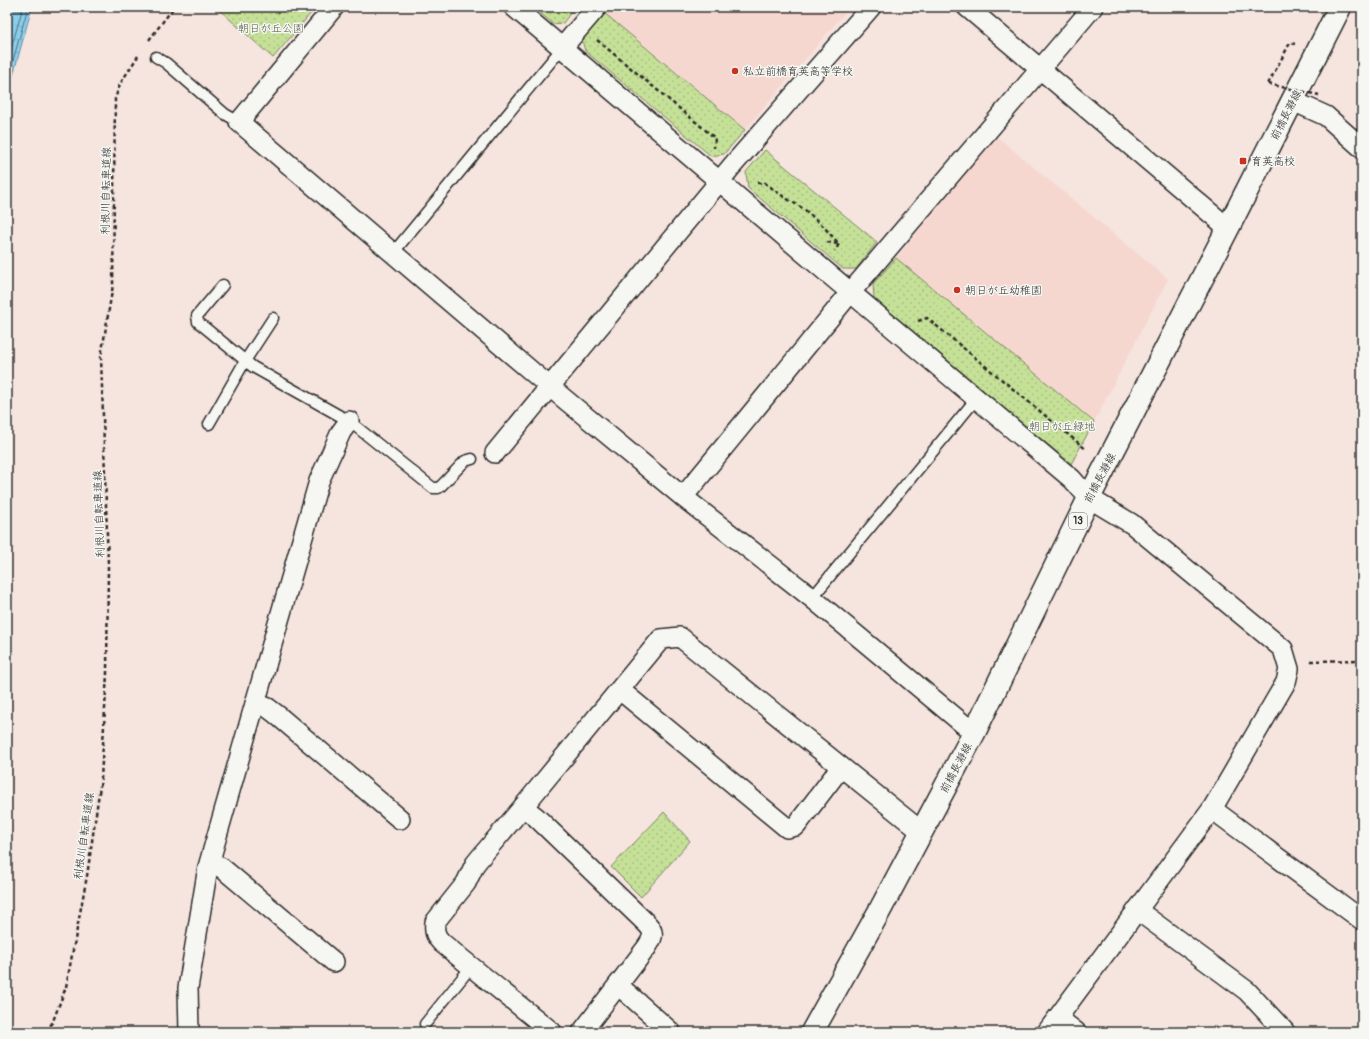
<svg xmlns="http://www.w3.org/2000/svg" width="1369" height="1039" font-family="Pangolin,'Klee One',sans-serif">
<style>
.built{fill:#f6d7d0}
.park{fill:url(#park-dots);stroke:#788661}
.water{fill:url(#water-ripples);stroke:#658d9f}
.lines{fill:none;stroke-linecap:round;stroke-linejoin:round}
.shore{stroke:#516c78;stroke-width:1}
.service-casing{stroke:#2b2b2b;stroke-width:13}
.minor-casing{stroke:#2b2b2b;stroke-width:22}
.primary-casing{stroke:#2b2b2b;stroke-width:25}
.path{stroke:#2b2b2b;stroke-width:2.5;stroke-dasharray:4 3;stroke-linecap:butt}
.service{stroke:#f6f6f2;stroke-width:10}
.minor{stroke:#f6f6f2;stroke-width:19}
.primary{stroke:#f6f6f2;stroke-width:22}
.path-bridge{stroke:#2b2b2b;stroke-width:2.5;stroke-dasharray:4 3;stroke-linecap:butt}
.poi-dot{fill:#c8321e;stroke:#f6f6f2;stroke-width:1.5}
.labels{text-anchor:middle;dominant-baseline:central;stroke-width:3;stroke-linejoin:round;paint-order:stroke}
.shield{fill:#f6f6f2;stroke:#686867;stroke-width:1}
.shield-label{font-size:10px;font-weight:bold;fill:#2b2b2b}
.park-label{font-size:11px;fill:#525846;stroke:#f6f6f2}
.poi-label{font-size:11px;fill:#2b2b2b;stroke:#f6f6f2;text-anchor:start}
.street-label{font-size:11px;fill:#2b2b2b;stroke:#f6f6f2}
</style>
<defs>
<pattern id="park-dots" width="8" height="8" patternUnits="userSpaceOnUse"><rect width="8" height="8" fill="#c5e097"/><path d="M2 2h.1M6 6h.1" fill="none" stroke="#a9c082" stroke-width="1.8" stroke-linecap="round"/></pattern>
<pattern id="water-ripples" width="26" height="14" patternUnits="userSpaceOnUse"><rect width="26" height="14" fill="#8bceec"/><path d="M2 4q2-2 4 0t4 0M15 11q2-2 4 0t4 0" fill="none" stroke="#78b1cb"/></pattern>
</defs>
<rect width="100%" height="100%" fill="#f6e4de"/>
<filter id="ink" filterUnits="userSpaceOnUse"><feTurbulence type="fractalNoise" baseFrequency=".025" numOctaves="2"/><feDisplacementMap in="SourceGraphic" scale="8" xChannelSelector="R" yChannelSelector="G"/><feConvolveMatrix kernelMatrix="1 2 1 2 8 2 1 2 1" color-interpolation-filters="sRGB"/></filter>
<g filter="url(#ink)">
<g class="built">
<polygon points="597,7 850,7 745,130"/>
<polygon points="996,136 1168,279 1094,422 896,258"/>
</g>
<g class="park">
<polygon points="216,7 316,7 273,58"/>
<polygon points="533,7 575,7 563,23 553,24"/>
<polygon points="603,12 745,130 724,154 711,156 585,51 582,40"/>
<polygon points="765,150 877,242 856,269 843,269 748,188 746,172"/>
<polygon points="896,258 1094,422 1071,464 874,299 873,284"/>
<polygon points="664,812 690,841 641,897 611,867"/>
</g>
<polygon class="water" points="7,7 32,7 7,97"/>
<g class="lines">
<g class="shore">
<polyline points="7,63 23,7"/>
<polyline points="7,82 28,7"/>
</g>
<g class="service-casing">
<g id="service">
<polyline points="156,57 166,63 225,114 239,122"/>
<polyline points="393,253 562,48"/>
<polyline points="223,285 197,316 198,322 253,367 349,421 433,488 438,488 441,486 465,461 472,459"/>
<polyline points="209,424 245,361 273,318"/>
<polyline points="812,598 976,399"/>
<polyline points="425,1024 471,967"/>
</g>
</g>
<g class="minor-casing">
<g id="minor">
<polyline points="334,7 239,122 550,387 683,497 812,598 974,733"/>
<path d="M514,7C700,164 885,323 1072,479L1089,498L1132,524L1283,649L1289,669L1286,682L1212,809L1047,1032"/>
<polyline points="967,7 1228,228"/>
<polyline points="562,48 597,7"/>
<polyline points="1293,101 1326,116 1362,148"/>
<polyline points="495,453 732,166 871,7"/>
<polyline points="683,497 850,293 1093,7"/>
<polyline points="620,690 787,828 796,826 841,767"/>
<polyline points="256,703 268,708 276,714 400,819"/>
<path d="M523,807L536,817L646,923C655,932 654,936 647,947L582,1032"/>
<polyline points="1212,809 1362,920"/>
<polyline points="210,862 222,868 334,962"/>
<polyline points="1137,910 1247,991 1285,1032"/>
<polyline points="618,985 671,1032"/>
<polyline points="1058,1018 1076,1032"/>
<polyline points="189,1032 188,988 208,867 319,481 341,432 349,421"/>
<path d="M552,1032L442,943C435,936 434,931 435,922L466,883L475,864L479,859L523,807L661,639L680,637L922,832"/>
</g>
</g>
<g class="primary-casing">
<polyline id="primary" points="812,1032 880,910 974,733 1089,498 1228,228 1340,7"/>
</g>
<g class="path">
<polyline points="558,7 564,12"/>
<polyline points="149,40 174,7"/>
<polyline points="597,40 715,138 714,148"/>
<polyline points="1268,84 1290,43 1295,44"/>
<polyline points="757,183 765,183 784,197 804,209 823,226 839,244 835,251"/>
<polyline points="827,242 838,244"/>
<polyline points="918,321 927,318 1087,450"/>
<polyline points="1310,661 1362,660"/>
<polyline points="47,1032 53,1021 66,987 87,876 101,779 107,673 108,564 101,357 113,285 115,99 120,84 138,56"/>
</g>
<use href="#service" class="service"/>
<use href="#minor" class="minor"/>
<use href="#primary" class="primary"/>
<polyline class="path-bridge" points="1268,84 1319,95"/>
</g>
</g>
<g class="poi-dot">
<circle cx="735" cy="71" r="4"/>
<rect x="1239" y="157" width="8" height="8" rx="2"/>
<circle cx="957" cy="290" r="4"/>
</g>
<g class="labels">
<rect class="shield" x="1069" y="513" width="18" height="16" rx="3"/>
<g class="shield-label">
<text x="1078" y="521">13</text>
</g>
<g class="park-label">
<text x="271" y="28">朝日が丘公園</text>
<text x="1062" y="426">朝日が丘緑地</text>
</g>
<g class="poi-label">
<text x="743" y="71">私立前橋育英高等学校</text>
<text x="1251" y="161">育英高校</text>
<text x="965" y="290">朝日が丘幼稚園</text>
</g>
<g class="street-label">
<text transform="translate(1286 115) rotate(-63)">前橋長瀞線</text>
<text transform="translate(106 191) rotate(-89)">利根川自転車道線</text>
<text transform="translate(1100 478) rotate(-62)">前橋長瀞線</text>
<text transform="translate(99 514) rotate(-92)">利根川自転車道線</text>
<text transform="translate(956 768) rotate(-62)">前橋長瀞線</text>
<text transform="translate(84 836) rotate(-82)">利根川自転車道線</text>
</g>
</g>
<rect width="1369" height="1039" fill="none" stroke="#f6f6f2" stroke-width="24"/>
<rect x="12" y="12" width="1345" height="1015" fill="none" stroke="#2b2b2b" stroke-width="1.5" filter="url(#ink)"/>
</svg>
